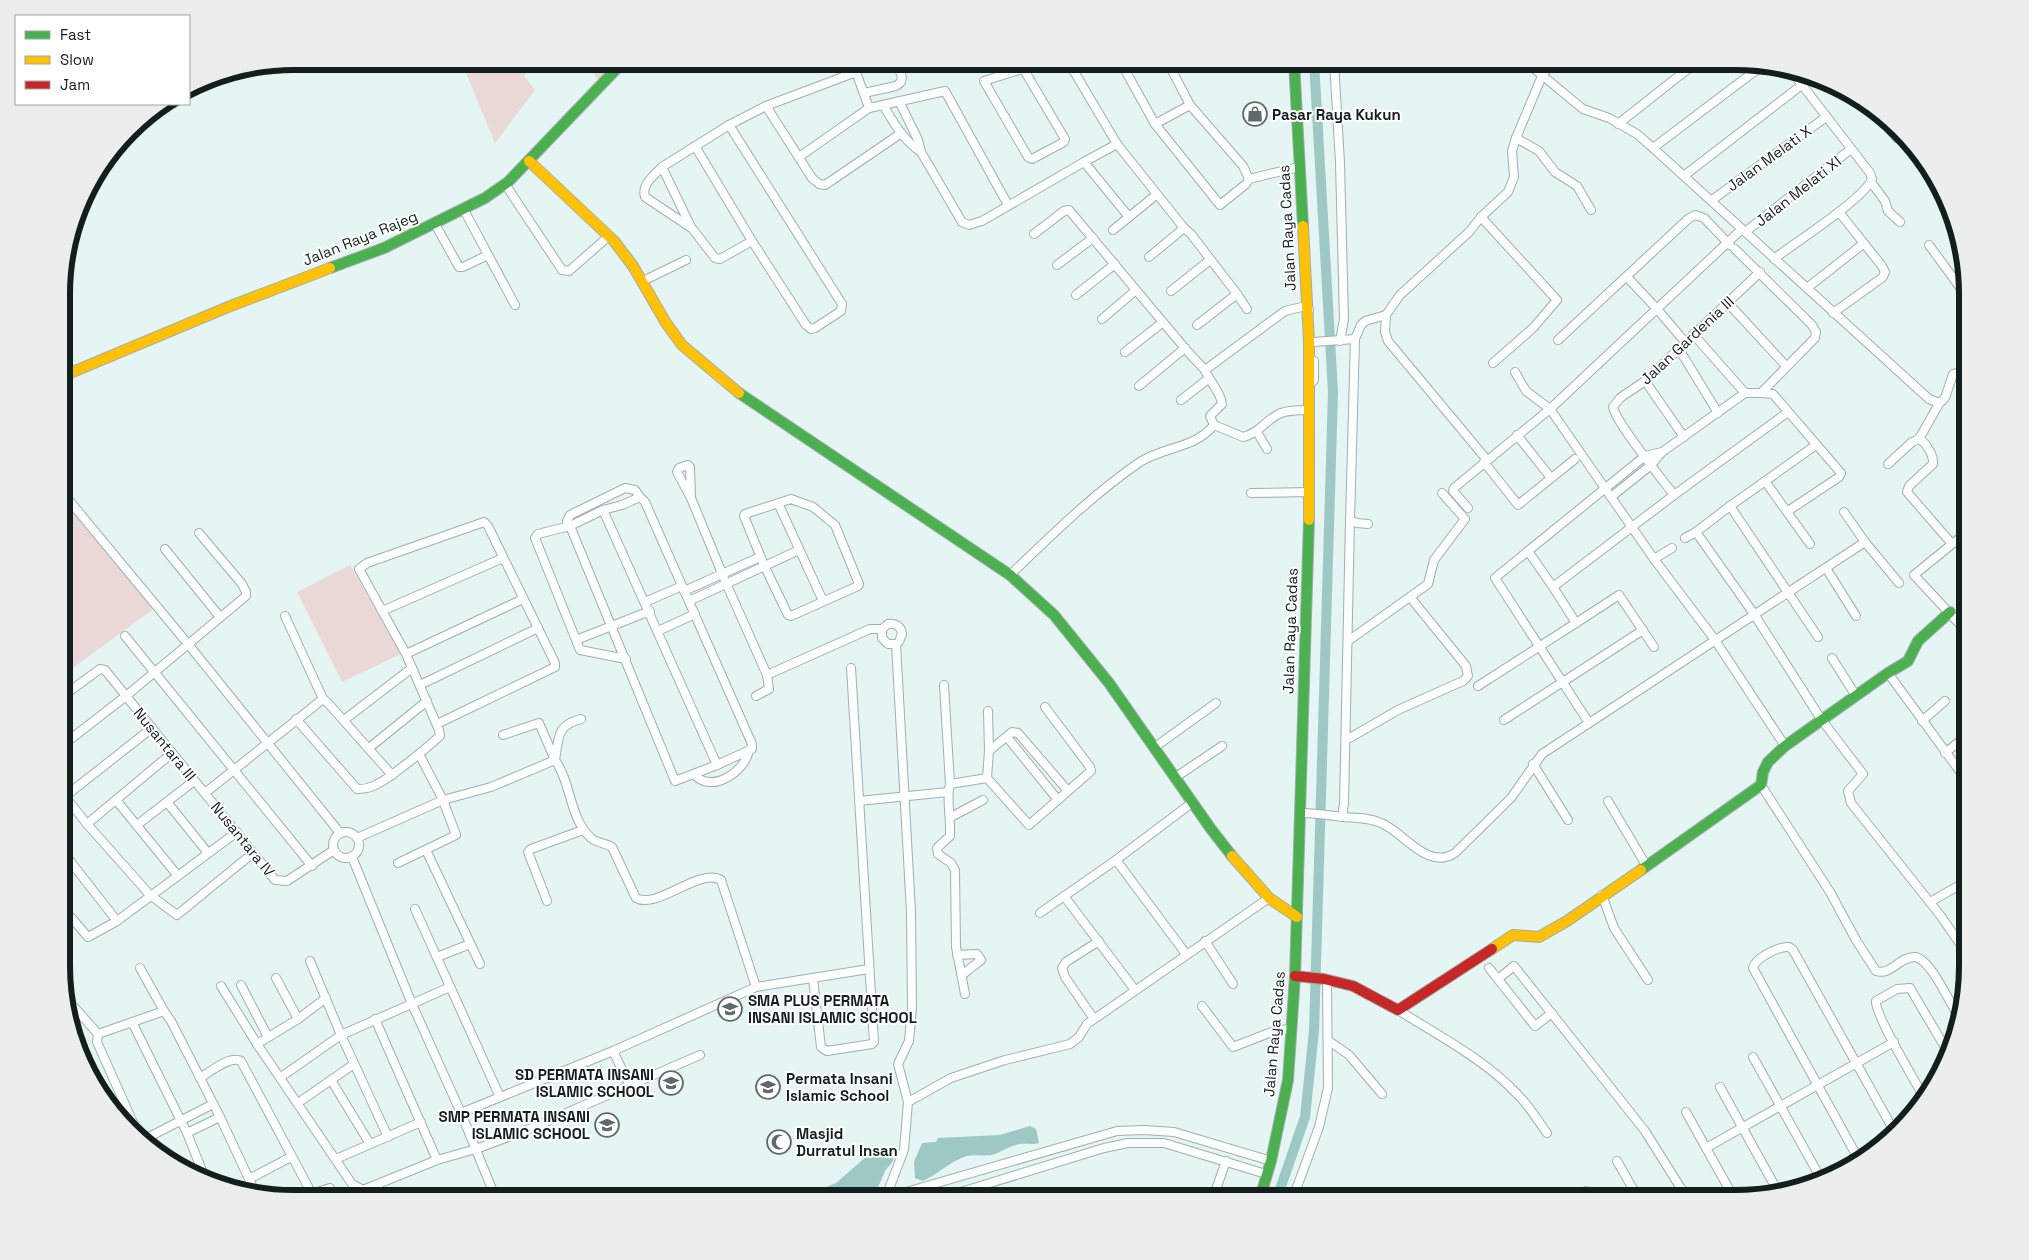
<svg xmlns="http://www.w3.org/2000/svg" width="2029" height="1260" font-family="'Space Grotesk',sans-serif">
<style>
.green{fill:#e9d8d5}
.water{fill:#9ec8c4}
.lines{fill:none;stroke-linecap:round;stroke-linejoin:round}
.canal{stroke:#9ec8c4;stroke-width:10}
.street-casing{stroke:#a1afae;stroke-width:10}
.fast-casing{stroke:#a1afae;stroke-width:12}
.slow-casing{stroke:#a1afae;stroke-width:12}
.jam-casing{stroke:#a1afae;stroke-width:12}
.street{stroke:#fbfefd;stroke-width:8}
.fast{stroke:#4caf50;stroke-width:10}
.slow{stroke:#ffc107;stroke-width:10}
.jam{stroke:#c62828;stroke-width:10}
.labels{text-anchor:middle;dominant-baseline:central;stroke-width:4;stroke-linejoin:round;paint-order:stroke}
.poi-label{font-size:15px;font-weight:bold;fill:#131f1e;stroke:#fff;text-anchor:start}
.street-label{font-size:15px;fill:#131f1e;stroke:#fff}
.rim{fill:none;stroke:#131f1e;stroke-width:6}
</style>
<rect width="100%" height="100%" fill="#e4f5f4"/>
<g class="green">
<polygon points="461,61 535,61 524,76 535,90 495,143"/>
<polygon points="585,61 619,61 599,81"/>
<polygon points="63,501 156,607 63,675"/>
<polygon points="350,565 401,654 342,682 297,592"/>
</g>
<g class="water">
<path d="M1030,1126L1036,1129L1039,1143C1032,1145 1027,1143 1020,1144C1010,1146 1004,1150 995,1154C986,1157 976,1154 967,1156C950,1161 939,1174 923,1181L915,1178L914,1162L922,1143L936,1142L938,1138L1000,1135Z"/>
<polygon points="881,1150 894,1153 893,1161 885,1171 873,1199 734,1199 738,1193 819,1190 836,1183 867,1156"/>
</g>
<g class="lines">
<polyline class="canal" points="1277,1198 1305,1117 1314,1031 1333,392 1314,61"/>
<g class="street-casing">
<g id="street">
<polyline points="1120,61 1155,124 1220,205 1246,184 1249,179 1243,166 1190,105"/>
<polyline points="1334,61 1340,163 1344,319 1340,341"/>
<polyline points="1525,61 1583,109 1609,118 1637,134 1653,148 1929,399 1937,402 1941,402 1945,398 1953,374 1967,370"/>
<polyline points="1072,68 1117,144 1184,228 1191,234 1237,294 1197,325"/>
<polyline points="1024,70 1065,139 1064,142 1032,159 1028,157 1024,150 984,81 1047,61"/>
<path d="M856,72L869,108L883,105C894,123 903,140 921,152"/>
<polyline points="864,93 896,86 901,82 902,77 896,61"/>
<polyline points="899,101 918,140 921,152 962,222 969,225 982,221 1084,162 1129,217 1156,195"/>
<polyline points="883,105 945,91 1008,205"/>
<polyline points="766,106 812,178 819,184 825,185 900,134"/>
<polyline points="1882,120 1897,138"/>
<polyline points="1155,124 1190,105 1167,61"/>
<polyline points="1618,124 1698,61"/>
<polyline points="1516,138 1539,151 1555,172 1577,186 1591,210"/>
<polyline points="695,146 752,241 806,325 811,329 815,328 841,311 842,304 729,125"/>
<polyline points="1653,148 1763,65"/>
<polyline points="799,157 869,108"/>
<polyline points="1084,162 1117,144"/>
<path d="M662,167C654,175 641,185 645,197L690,227"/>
<polyline points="1685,175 1812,77"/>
<polyline points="1249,179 1299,167"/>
<polyline points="1871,182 1885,201 1888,211 1900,222"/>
<polyline points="505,184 562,270 569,271 609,236"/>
<polyline points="1712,200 1826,117"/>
<polyline points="464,210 515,305"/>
<polyline points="1481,217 1557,300 1533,328 1493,363"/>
<polyline points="435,224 459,267 463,267 488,255"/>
<polyline points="1742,229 1550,409 1654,559 1715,640 1785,746"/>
<polyline points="1113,230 1129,217"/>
<polyline points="1745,232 1851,149"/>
<polyline points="1034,234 1064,211 1069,210 1188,352 1205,370 1285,311 1306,306 1309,310"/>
<polyline points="752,241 720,259 715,258 691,227 662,167 729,125 766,106 856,72 851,61"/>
<polyline points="1929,245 1967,297"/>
<polyline points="1149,257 1184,228"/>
<path d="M1774,259C1794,243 1864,199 1872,179L1870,173L1789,68"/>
<polyline points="1057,265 1093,238"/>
<polyline points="1627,277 1657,309 1685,342"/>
<polyline points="643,281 686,260"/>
<polyline points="1807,288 1863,244"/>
<polyline points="1171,291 1210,260"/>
<polyline points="1237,294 1247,309"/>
<polyline points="1076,295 1115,264"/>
<polyline points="1728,303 1786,366"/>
<polyline points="1833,313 1883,277 1885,272 1882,266 1839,212"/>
<polyline points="1386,315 1385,332 1388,341 1487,460"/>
<polyline points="1102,319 1136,290"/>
<polyline points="1693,334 1745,393 1761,393 1815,338 1816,332 1812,325 1735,249"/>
<polyline points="1558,340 1688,219 1695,215 1704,218 1730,245"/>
<polyline points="1313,342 1355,339"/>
<polyline points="1679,349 1718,413"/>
<polyline points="1125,352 1163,322"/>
<path d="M1205,370C1209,381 1221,392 1222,404L1210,416L1214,425"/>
<polyline points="1645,381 1684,437"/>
<polyline points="1309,385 1314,380 1314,361"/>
<polyline points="1139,386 1185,348"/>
<polyline points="1761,393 1773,394 1841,473 1839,477 1788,511"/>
<polyline points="1181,400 1208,379"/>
<polyline points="1257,432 1267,449"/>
<polyline points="1517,435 1551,478"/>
<polyline points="1919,439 1940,402"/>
<polyline points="1484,462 1518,505 1575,459"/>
<path d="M1888,464L1912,442L1919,439C1926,442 1934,456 1933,464L1909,486L1907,492L1952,544"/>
<polyline points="1765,481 1810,544"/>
<polyline points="63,493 188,644 340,833"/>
<polyline points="1251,493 1310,492"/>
<polyline points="1674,495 1788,412"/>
<polygon points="640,497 645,502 752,744 752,749 717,765 603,510 622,505"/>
<polyline points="1611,497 1651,465 1662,452 1745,393"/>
<polyline points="691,498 690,467 688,465 679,468 677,472 691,498 726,583 767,675 769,689 756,696"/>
<polygon points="791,499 813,507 835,525 859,584 858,586 791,616 788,615 764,565 744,516 745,514"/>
<polyline points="778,503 823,601"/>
<polyline points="1730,506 1816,445"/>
<polyline points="1468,508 1453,491 1454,488 1550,409 1526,391 1515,372"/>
<polyline points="603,510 570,526 538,534 535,538 580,650 626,659"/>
<polyline points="1844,512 1865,542"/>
<polyline points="1368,524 1357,523 1350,520 1355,339 1361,325 1365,321 1386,315 1400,295 1469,232 1481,217 1508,192 1514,177 1512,151 1516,138 1542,76 1553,61"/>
<polyline points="568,526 567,521 570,515 625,488 635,490 640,497"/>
<polyline points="570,526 675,781 717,765"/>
<polyline points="1696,532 1730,506 1818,637"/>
<polyline points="1967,532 1914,575 1967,632"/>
<polyline points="1685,538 1696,532 1754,614 1821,719 1863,774 1848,791 1851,803 1940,915 1967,954"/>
<polyline points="165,549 220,617"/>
<polyline points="1528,551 1645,456 1662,452"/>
<polyline points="1654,559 1672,548"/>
<polyline points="1826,568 1856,616"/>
<path d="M1010,575C1051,536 1093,494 1140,462C1165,446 1194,449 1214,425L1243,437C1260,433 1266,419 1281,413C1289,410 1300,410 1309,410"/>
<polyline points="684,591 760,557"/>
<polyline points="689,601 799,550"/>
<polyline points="645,602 682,586"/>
<polyline points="382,611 503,558"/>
<polyline points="285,616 323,699"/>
<polyline points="1576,623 1619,595 1654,647"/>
<polyline points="658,631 695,614"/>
<polyline points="125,636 312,866"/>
<polyline points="576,640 650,611"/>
<polyline points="1348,641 1428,584 1434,560 1465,519 1442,493"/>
<polyline points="406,654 523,599"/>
<polyline points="1832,658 1856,696"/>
<polyline points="1888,673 1967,781"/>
<polyline points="767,675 870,629 882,629"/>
<polyline points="420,685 538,628"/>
<path d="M944,685L950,784C946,798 951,820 950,836L937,848L938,854L951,863L955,870L956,947L965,994"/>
<polyline points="1478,686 1576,623 1553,587"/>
<polyline points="63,696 100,669 105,670 275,880 287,881 334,850"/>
<polyline points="988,711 989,751 987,778 1029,825 1091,771 1090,767 1045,707"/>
<path d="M296,719L357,789C371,790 381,782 392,775"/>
<polyline points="344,720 412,668"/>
<polyline points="1504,720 1643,630"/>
<polyline points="1922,721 1945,701"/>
<path d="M1589,723L1495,578L1528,551L1553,587L1674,495C1662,479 1616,423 1613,407L1620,398L1645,381L1760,272"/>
<polyline points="503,735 539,723 555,760"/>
<polyline points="1007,737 1058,800"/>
<polyline points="1346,740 1398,710 1463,681 1468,676 1466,666 1410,597"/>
<polyline points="63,745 126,696 246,596 246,592 242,584 199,533"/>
<polyline points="1155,747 1216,703"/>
<polyline points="369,748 427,701"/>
<polyline points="989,751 1012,732 1018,733 1068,791"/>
<polyline points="1945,753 1965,737"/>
<polyline points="419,754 440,736 439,730 406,654 359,569 367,563 484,522 488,526 555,663 555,667 437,724"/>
<path d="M555,760C559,738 556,725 581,719"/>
<polyline points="1533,764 1568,820"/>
<path d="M694,774C711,795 746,771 749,750"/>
<polyline points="1176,777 1222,746"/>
<polyline points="950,784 987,778"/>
<path d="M1761,785L1830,892L1856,940L1876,971C1891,976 1900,956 1915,957C1931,959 1951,1006 1960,1019"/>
<polyline points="205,793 323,699 327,702 392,775 419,754 443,800 456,835 398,863"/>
<polyline points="63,794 87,824 150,895 177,915 253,853"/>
<polyline points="63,798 152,728"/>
<polyline points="116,800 178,876"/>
<polyline points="859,801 948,792"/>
<polyline points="1608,801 1646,865"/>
<polyline points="167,802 208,853"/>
<path d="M1300,813C1314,813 1328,815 1342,817C1355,818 1368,817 1381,823C1404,832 1427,871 1455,853L1511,798L1542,754L1865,542L1899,583"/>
<polyline points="951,817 983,800"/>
<polyline points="1342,817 1344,804 1350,520"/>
<polyline points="87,824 172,753"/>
<polyline points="137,825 194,781"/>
<circle cx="346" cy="845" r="13"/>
<path d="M357,838L443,800L491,787L555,760C572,784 569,818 591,838C597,843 605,843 612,847L636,898C658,910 699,867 721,880L756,987L869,969"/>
<polyline points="426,850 480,964"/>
<polyline points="63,852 117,921 237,832"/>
<polyline points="352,857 412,1004 461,1113 494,1194"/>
<polyline points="1116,860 1186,954"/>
<polyline points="1602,895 1614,928 1648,980"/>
<polyline points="1064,896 1135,990"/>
<polyline points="547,901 528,852 531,849 583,830"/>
<polyline points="1930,902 1958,886 1967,883"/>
<polyline points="63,908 88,937 117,921"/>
<polyline points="415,909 500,1097"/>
<polyline points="1040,913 1116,860 1193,802"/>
<polyline points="1205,941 1233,984"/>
<polyline points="957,955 977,954 981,960 962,975"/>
<polyline points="437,957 470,944"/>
<polyline points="310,961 341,1035 388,1137"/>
<polyline points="140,968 164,1011"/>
<polyline points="1489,968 1535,1026 1552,1013"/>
<polyline points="276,978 298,1019"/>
<polyline points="813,979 821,1047 827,1051 872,1044 874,1042 851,668"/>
<polyline points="1498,979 1514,966 1645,1131 1687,1198"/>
<polyline points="241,985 268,1037"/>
<polyline points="221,986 257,1044"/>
<polyline points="326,998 298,1019 257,1044 352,1184 363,1190 437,1160 476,1149 527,1130 700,1055"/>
<polyline points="1202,1006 1233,1047 1274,1031 1290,1029"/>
<path d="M1398,1010C1439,1036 1486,1060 1519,1096C1530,1107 1538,1121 1547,1133"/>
<polyline points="69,1012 74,1007 76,1009 98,1034 97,1042 135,1127"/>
<polyline points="375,1019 437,1160"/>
<polyline points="1094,1019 1065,977 1062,968 1066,962 1099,941"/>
<polyline points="132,1022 187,1133 205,1178"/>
<polyline points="98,1034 164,1011 171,1021 220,1117 256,1194"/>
<polyline points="1329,1041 1349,1055 1382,1094"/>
<polyline points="613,1051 630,1086"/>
<polyline points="1753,1057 1820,1177"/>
<polyline points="281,1077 341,1035 450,987"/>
<path d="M200,1078C210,1072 230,1055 241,1061L312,1194"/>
<polyline points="331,1080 370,1144"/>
<polyline points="1720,1087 1777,1190"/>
<path d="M1925,1099C1916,1083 1874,1013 1876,1001L1897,989L1910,988L1949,1054"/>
<polyline points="908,1102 951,1078 1005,1060 1070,1044 1079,1037 1087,1024 1269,898"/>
<polyline points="298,1103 354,1064"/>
<polyline points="1686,1112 1734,1198"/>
<polyline points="461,1113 613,1051 756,987"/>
<polyline points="187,1133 220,1117"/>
<polyline points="145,1139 213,1104"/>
<polyline points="1706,1148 1894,1042"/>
<polyline points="336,1159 421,1122"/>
<path d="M1859,1160L1753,968C1755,958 1779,946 1789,947L1793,950L1893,1129"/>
<polyline points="1617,1161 1638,1198"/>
<polyline points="249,1179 291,1157"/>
<polyline points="923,1188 926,1199"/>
<polyline points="1586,1191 1590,1198"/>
<polyline points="1154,1198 1187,1198"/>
<polyline points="1213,1198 1226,1161"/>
<polyline points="1293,1198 1319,1127 1328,1088 1327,980"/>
<polyline points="1669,1198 1683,1190"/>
<polyline points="295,1199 330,1188"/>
<polyline points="450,1199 490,1194 676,1194 719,1196 722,1199"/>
<path d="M885,1199L904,1150L908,1102L898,1064L909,1041L912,1007L911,912L896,644L899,642L902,634C901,626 896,623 888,624L882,629V638L888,644H896"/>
<polyline points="892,1199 906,1192 1117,1131 1144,1130 1174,1132 1271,1161"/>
<polyline points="938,1199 1104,1148 1128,1143 1164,1143 1266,1174"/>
</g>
</g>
<g class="fast-casing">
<g id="fast">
<polyline points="1294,61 1303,226"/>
<polyline points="330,268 384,248 485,198 508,182 624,61"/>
<polyline points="739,393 1010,575 1054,615 1109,683 1211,829 1232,856"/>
<polyline points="1641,870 1761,785 1763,772 1768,762 1785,746 1888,673 1908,661 1918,641 1950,612"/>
<polyline points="1260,1198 1271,1161 1288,1080 1295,976 1309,520"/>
</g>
</g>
<g class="slow-casing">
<g id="slow">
<polyline points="529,161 614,241 633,266 666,323 682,345 739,393"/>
<polyline points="1303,226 1309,342 1309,520"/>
<polyline points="63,376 228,307 330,268"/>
<polyline points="1232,856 1269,898 1297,917"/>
<polyline points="1492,949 1513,935 1539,937 1567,921 1641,870"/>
</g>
</g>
<g class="jam-casing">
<polyline id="jam" points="1295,976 1324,979 1353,986 1398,1010 1492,949"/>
</g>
<use href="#street" class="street"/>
<use href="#fast" class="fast"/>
<use href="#slow" class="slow"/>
<use href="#jam" class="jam"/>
</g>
<defs>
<g id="shop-ring" transform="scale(1.25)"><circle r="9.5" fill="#fff" stroke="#5c6a69" stroke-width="1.5"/><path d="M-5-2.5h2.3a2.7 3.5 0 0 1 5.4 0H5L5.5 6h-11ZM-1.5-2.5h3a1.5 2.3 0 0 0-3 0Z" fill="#5c6a69"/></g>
<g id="school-ring" transform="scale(1.25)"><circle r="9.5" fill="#fff" stroke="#5c6a69" stroke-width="1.5"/><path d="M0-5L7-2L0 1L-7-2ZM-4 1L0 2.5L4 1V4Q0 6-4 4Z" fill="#5c6a69"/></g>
<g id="mosque-ring" transform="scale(1.25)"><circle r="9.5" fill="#fff" stroke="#5c6a69" stroke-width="1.5"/><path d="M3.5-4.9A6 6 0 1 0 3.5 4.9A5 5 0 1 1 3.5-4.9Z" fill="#5c6a69"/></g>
</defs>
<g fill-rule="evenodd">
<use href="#shop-ring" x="1255" y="114"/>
<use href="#school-ring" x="730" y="1009"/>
<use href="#school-ring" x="671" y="1083"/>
<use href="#school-ring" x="768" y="1087"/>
<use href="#school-ring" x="607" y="1125"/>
<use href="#mosque-ring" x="779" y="1142"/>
</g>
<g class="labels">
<g class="poi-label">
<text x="1272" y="114">Pasar Raya Kukun</text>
<text x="748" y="1000">SMA PLUS PERMATA<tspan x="748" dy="17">INSANI ISLAMIC SCHOOL</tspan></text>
<text x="654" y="1074" text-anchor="end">SD PERMATA INSANI<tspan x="654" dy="17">ISLAMIC SCHOOL</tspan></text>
<text x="786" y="1078">Permata Insani<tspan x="786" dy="17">Islamic School</tspan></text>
<text x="590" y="1116" text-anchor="end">SMP PERMATA INSANI<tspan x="590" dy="17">ISLAMIC SCHOOL</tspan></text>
<text x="796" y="1133">Masjid<tspan x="796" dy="17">Durratul Insan</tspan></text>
</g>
<g class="street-label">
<text transform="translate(1769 158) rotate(-36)">Jalan Melati X</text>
<text transform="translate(1798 191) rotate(-38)">Jalan Melati XI</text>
<text transform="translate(1287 228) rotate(-93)">Jalan Raya Cadas</text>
<text transform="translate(360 238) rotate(-22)">Jalan Raya Rajeg</text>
<text transform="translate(1687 340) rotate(-43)">Jalan Gardenia III</text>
<text transform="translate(1290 631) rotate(-88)">Jalan Raya Cadas</text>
<text transform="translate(165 744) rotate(51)">Nusantara III</text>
<text transform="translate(243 839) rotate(51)">Nusantara IV</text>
<text transform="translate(1274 1034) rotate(-85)">Jalan Raya Cadas</text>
</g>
</g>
<path d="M0 0H2029V1260H0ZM294 70H1735A224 224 0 0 1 1959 294V966A224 224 0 0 1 1735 1190H294A224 224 0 0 1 70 966V294A224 224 0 0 1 294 70Z" fill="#eceded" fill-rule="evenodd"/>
<path class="rim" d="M294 70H1735A224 224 0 0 1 1959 294V966A224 224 0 0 1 1735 1190H294A224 224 0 0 1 70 966V294A224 224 0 0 1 294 70Z"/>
<rect x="15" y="15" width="175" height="90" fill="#ffffff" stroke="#a1a5a5"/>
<rect x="25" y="31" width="25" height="8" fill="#4caf50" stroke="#a1a5a5"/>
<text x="60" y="40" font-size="15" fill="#131f1e">Fast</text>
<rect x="25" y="56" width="25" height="8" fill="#ffc107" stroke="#a1a5a5"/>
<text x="60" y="65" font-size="15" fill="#131f1e">Slow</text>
<rect x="25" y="81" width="25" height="8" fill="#c62828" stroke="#a1a5a5"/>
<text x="60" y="90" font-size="15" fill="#131f1e">Jam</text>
</svg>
